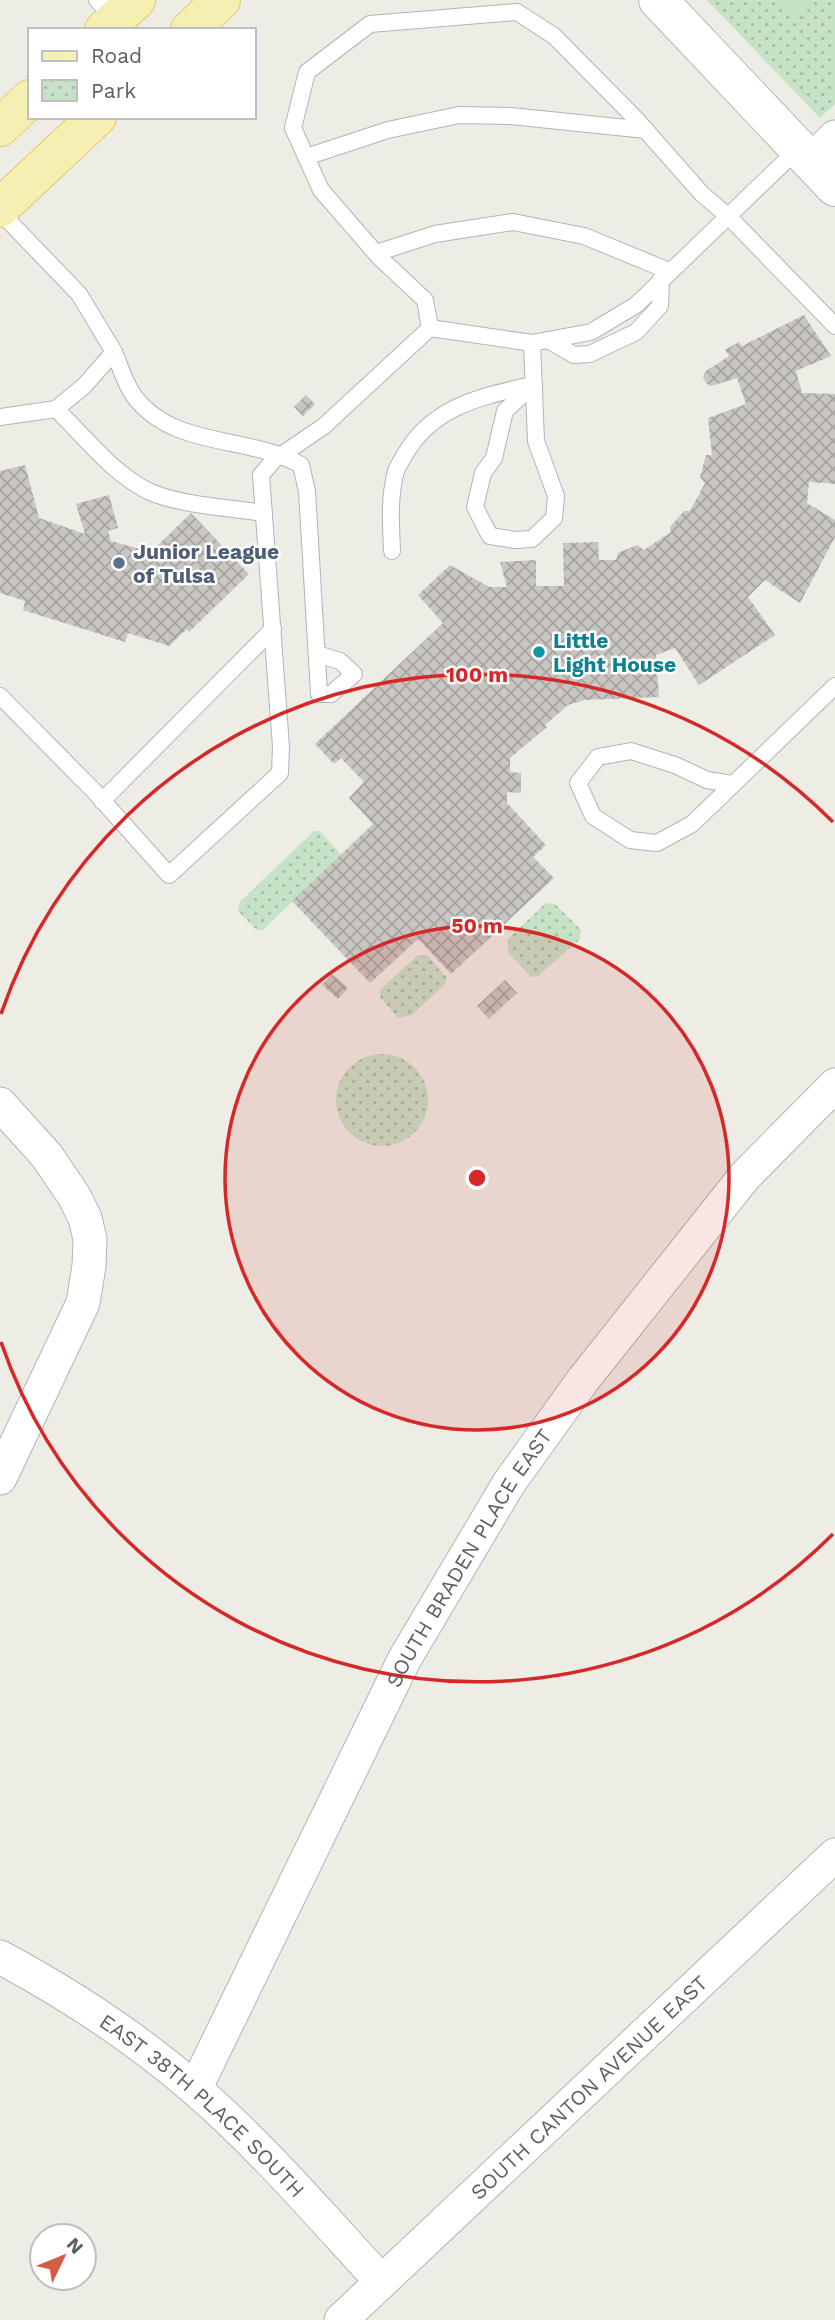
<svg xmlns="http://www.w3.org/2000/svg" width="835" height="2320" font-family="'Work Sans',sans-serif">
<style>
.park{fill:url(#park-dots)}
.garden{fill:#c5e2c7}
.building{fill:url(#building-cross-hatch)}
.lines{fill:none;stroke-linecap:round;stroke-linejoin:round}
.lane-casing{stroke:#b2b4b8;stroke-width:18}
.street-casing{stroke:#b2b4b8;stroke-width:35}
.secondary-casing{stroke:#b4b6bb;stroke-width:40}
.primary-casing{stroke:#e0c96b;stroke-width:40}
.lane{stroke:#fff;stroke-width:16}
.street{stroke:#fff;stroke-width:33}
.secondary{stroke:#fff;stroke-width:38}
.primary{stroke:#f5f0b2;stroke-width:38}
.ring{fill:none;stroke:#d62828;stroke-width:3.5}
.service-dot{fill:#5c6f8a;stroke:#fff;stroke-width:2.5}
.culture-dot{fill:#0f9aa8;stroke:#fff;stroke-width:2.5}
.labels{text-anchor:middle;dominant-baseline:central;stroke-width:5;stroke-linejoin:round;paint-order:stroke}
.service-label{font-size:21px;font-weight:bold;fill:#4e5e75;stroke:#fff;text-anchor:start}
.culture-label{font-size:21px;font-weight:bold;fill:#0d838f;stroke:#fff;text-anchor:start}
.street-label{font-size:21px;fill:#5d5f64;stroke:#fff}
.centre{fill:#d62828;stroke:#fff;stroke-width:3.5}
.ring-label{font-size:21px;text-anchor:middle;font-weight:bold;fill:#d62828;stroke:#fff;stroke-width:5;stroke-linejoin:round;paint-order:stroke}
</style>
<defs>
<pattern id="park-dots" width="8" height="8" patternUnits="userSpaceOnUse" patternTransform="scale(1.75)"><rect width="8" height="8" fill="#c5e2c7"/><path d="M2 2h.1M6 6h.1" fill="none" stroke="#a3baa5" stroke-width="1.8" stroke-linecap="round"/></pattern>
<pattern id="building-cross-hatch" width="8" height="8" patternUnits="userSpaceOnUse" patternTransform="scale(1.75)"><rect width="8" height="8" fill="#c9c6c2"/><path d="M0 0l8 8M0 8l8-8" fill="none" stroke="#a6a4a1"/></pattern>
</defs>
<rect width="100%" height="100%" fill="#edece5"/>
<g class="park">
<polygon points="707,0 835,0 835,104 820,118"/>
<polygon points="314,831 319,831 341,854 262,931 256,929 238,911 240,902"/>
<polygon points="546,903 555,904 581,930 580,939 538,976 531,977 508,952 508,939"/>
<polygon points="418,955 428,956 447,978 445,984 412,1015 398,1018 380,997 380,990"/>
<circle cx="382" cy="1100" r="46"/>
</g>
<polygon class="garden" points="783,0 811,0 796,14"/>
<g class="building">
<polygon points="804,315 831,356 796,371 802,393 835,394 835,484 809,482 807,503 835,520 835,537 800,603 765,580 748,597 775,635 699,685 675,648 656,655 659,697 584,700 568,705 545,725 547,727 510,758 510,772 521,773 521,793 507,792 507,803 546,845 533,857 554,878 451,974 418,939 370,983 292,901 373,824 349,798 364,782 341,758 334,764 315,744 443,623 418,595 450,565 489,587 507,587 500,562 536,560 536,586 564,586 563,543 598,542 599,560 616,560 618,553 637,545 644,550 671,532 670,527 684,511 690,511 705,483 700,477 706,455 712,455 708,418 746,404 737,378 711,386 706,383 703,377 706,371 729,356 725,350 739,342 742,346"/>
<polygon points="306,395 315,404 303,416 294,407"/>
<polygon points="25,465 39,518 85,534 76,504 109,495 118,528 108,531 111,541 151,552 191,513 249,574 189,632 187,629 169,646 128,633 125,642 23,610 25,601 0,593 0,471"/>
<polygon points="332,974 348,988 338,999 322,985"/>
<polygon points="505,980 517,993 489,1019 477,1006"/>
</g>
<g class="lines">
<g class="lane-casing">
<g id="lane">
<polyline points="97,0 116,19"/>
<polyline points="306,157 388,130 459,115 511,116 646,130"/>
<polyline points="0,212 79,294 114,352 84,386 56,409 0,417"/>
<polyline points="376,253 435,234 513,222 584,236 669,271"/>
<polyline points="430,328 532,343 591,332 636,305 799,148"/>
<polyline points="548,340 574,355 590,354 636,332 660,306 661,279"/>
<polyline points="532,343 536,441 556,496 554,518 532,539 515,540 490,536 475,507 483,473 494,458 505,411 534,384"/>
<path d="M114,352C120,366 125,384 134,396C173,449 249,435 301,465L307,491L319,694H331L354,674L340,661L317,654"/>
<path d="M56,409C85,437 112,473 148,491C178,505 231,508 264,513"/>
<path d="M392,551C391,526 389,500 395,475C396,468 401,462 404,456C432,406 480,397 532,385"/>
<polyline points="0,696 94,791 169,875 280,773 281,747 261,475 274,460 324,426 430,328 425,300 380,258 321,190 293,128 307,72 370,24 517,12 554,36 634,117 702,194 729,217 835,326"/>
<polyline points="732,784 707,780 675,765 631,751 598,757 578,783 593,816 630,840 657,843 692,824 835,686"/>
<polyline points="102,801 273,629"/>
</g>
</g>
<g class="street-casing">
<g id="street">
<polyline points="811,161 835,137"/>
<polyline points="0,1104 47,1156 74,1196 85,1218 90,1239 89,1266 83,1303 0,1478"/>
<path id="s1" d="M0,1957C69,1994 136,2038 195,2089C262,2147 321,2216 381,2281"/>
<path id="s2" d="M195,2089L404,1660L509,1483L583,1380L745,1176L835,1085"/>
<path id="s3" d="M341,2320L835,1855"/>
</g>
</g>
<g class="secondary-casing">
<polyline id="secondary" points="658,0 835,187"/>
</g>
<g class="primary-casing">
<g id="primary">
<polyline points="104,30 136,0"/>
<polyline points="190,30 221,0"/>
<polyline points="0,127 30,99"/>
<polyline points="0,208 97,117"/>
</g>
</g>
<use href="#lane" class="lane"/>
<use href="#street" class="street"/>
<use href="#secondary" class="secondary"/>
<use href="#primary" class="primary"/>
</g>
<circle cx="477" cy="1178" r="252" fill="#d62828" fill-opacity=".12"/>
<g class="ring">
<circle cx="477" cy="1178" r="252"/>
<path d="M833 1534A503 503 0 0 1 1 1342M1 1014A503 503 0 0 1 833 822"/>
</g>
<circle class="service-dot" cx="119" cy="563" r="7"/>
<circle class="culture-dot" cx="539" cy="652" r="7"/>
<g class="labels">
<g class="service-label">
<text x="133" y="551">Junior League<tspan x="133" dy="24">of Tulsa</tspan></text>
</g>
<g class="culture-label">
<text x="553" y="640">Little<tspan x="553" dy="24">Light House</tspan></text>
</g>
<g class="street-label">
<text stroke="none"><textPath href="#s2" startOffset="598">SOUTH BRADEN PLACE EAST</textPath></text>
<text stroke="none"><textPath href="#s3" startOffset="340">SOUTH CANTON AVENUE EAST</textPath></text>
<text stroke="none"><textPath href="#s1" startOffset="252">EAST 38TH PLACE SOUTH</textPath></text>
</g>
</g>
<circle cx="477" cy="1178" r="10" class="centre"/>
<g class="ring-label">
<text x="477" y="682">100 m</text>
<text x="477" y="933">50 m</text>
</g>
<rect x="28" y="28" width="228" height="91" fill="#ffffff" stroke="#bebfc1" stroke-width="2"/>
<rect x="42" y="51" width="35" height="10" fill="#f5f0b2" stroke="#bebfc1" stroke-width="2"/>
<text x="91" y="63" font-size="21" fill="#5d5f64">Road</text>
<rect x="42" y="80" width="35" height="21" fill="url(#park-dots)" stroke="#bebfc1" stroke-width="2"/>
<text x="91" y="98" font-size="21" fill="#5d5f64">Park</text>
<g transform="translate(63 2257) rotate(47)"><circle r="33" fill="#ffffff" stroke="#bebfc1" stroke-width="2"/>
<path d="M0-5L12 26L0 18L-12 26Z" fill="#d45b44"/>
<text y="-10" font-size="19" font-weight="bold" text-anchor="middle" fill="#5d5f64">N</text>
</g>
</svg>
